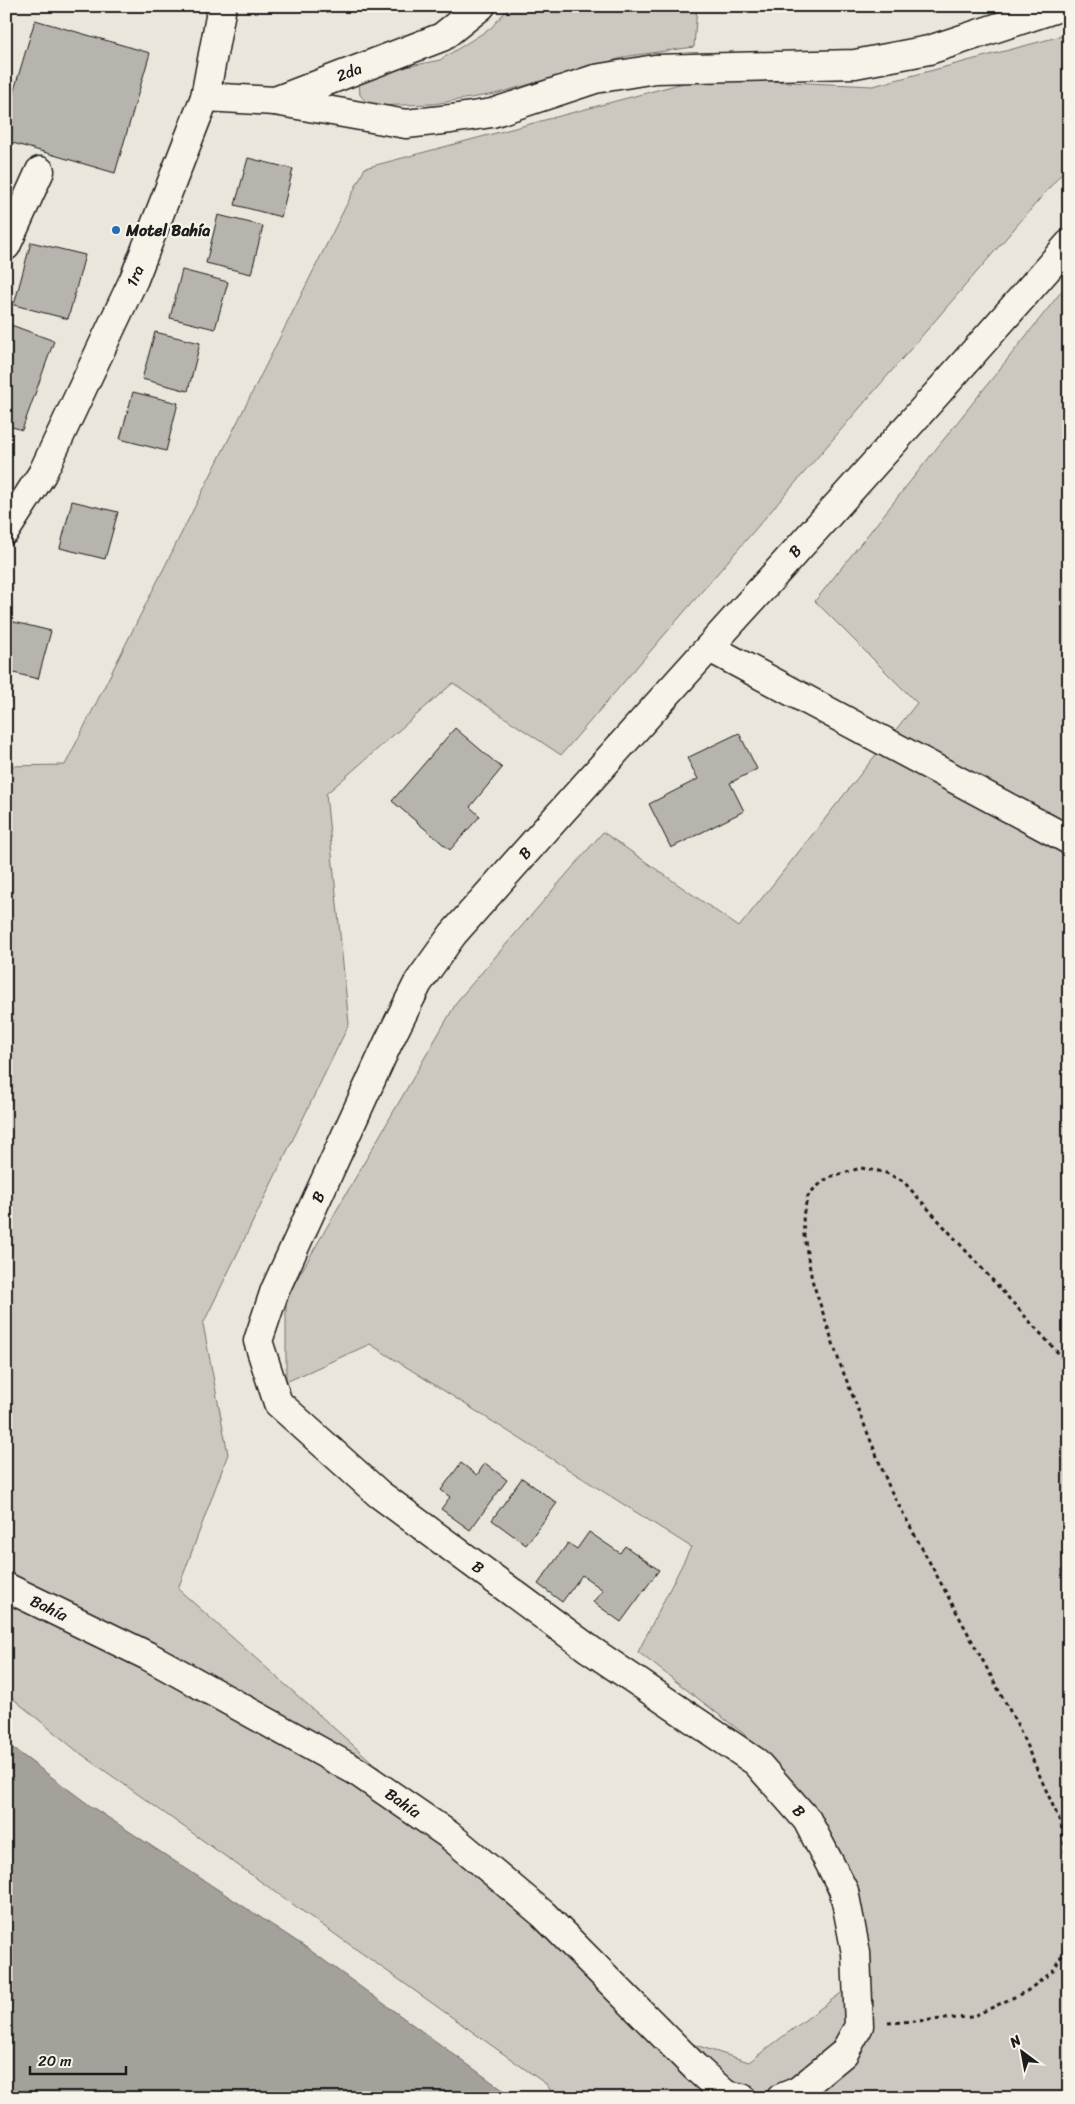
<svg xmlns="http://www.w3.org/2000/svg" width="1075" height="2104" font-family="Sriracha,sans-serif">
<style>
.green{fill:#ccc8c0;stroke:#74726e}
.water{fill:#a3a19a;stroke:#6d6c68}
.building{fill:#b6b4ac;stroke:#1c1c1c}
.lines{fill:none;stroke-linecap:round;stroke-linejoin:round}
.street-casing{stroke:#1c1c1c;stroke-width:31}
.path{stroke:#1c1c1c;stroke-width:3;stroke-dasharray:4 4;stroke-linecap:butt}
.street{stroke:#f7f3e8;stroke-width:28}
.poi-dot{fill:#1f6fb2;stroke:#f7f3e8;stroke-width:2}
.labels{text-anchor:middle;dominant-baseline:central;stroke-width:4.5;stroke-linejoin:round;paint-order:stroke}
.street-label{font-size:16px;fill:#1c1c1c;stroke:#f7f3e8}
.poi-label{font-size:16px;font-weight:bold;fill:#1c1c1c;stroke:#f7f3e8;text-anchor:start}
</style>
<rect width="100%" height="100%" fill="#eae6dc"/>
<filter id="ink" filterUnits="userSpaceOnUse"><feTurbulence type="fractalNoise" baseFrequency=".02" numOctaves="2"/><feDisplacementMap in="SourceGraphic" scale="10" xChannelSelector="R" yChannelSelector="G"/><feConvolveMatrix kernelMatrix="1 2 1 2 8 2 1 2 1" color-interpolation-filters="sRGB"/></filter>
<g filter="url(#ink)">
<g class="green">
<polygon points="510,6 697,6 694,47 629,56 495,94 433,104 370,106 360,95 359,82 381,72 440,60 491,28"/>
<polygon points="1069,34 1069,165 561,755 453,683 326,794 349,1024 203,1324 228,1454 178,1589 686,2042 749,2062 861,1978 811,1851 744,1734 638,1652 691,1547 370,1344 286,1382 286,1298 458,1000 603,832 739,927 917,703 815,601 1069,282 1069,2098 556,2098 546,2084 77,1751 6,1693 6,766 65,765 365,168 702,78 873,86"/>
</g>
<polygon class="water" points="6,1743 92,1807 307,1948 514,2098 6,2098"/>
<g class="building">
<polygon points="35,20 150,53 115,173 6,141 6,117"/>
<polygon points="248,158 293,169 281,217 235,205"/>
<polygon points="218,215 263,226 251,274 206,263"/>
<polygon points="31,242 85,255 68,319 14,305"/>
<polygon points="182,270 228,282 215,329 170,318"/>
<polygon points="6,323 54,341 22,430 6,425"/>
<polygon points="155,332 200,343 188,391 142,379"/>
<polygon points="133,392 178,403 166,451 120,439"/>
<polygon points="72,501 118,512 105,559 60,548"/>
<polygon points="6,620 51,631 38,679 6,671"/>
<polygon points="6,686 13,688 6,713"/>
<polygon points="455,728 502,768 470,807 480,816 450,850 392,801"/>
<polygon points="739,733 757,769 730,783 744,811 671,848 649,804 698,779 687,758"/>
<polygon points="461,1463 477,1475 485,1463 507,1480 470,1530 441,1509 450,1497 441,1490"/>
<polygon points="522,1478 557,1503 526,1545 492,1520"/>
<polygon points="589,1532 620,1553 625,1546 659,1570 621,1622 593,1602 603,1590 582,1575 562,1602 538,1584 568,1543 577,1549"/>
</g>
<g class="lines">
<g class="street-casing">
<g id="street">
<polyline points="205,97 275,101 442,37 481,6"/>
<polyline points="275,101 406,124 451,119 492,113 595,79 655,69 855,64 929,50 1063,6"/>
<polyline points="6,246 40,171"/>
<polyline points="6,530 42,474 134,279 205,97 222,6"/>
<polyline points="710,648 1069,840"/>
<polyline points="6,1587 148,1656 356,1771 449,1835 543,1914 695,2067 726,2095 742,2098"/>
<path d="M781,2098L798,2091L844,2053L859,2026L856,1953L844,1891L807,1820L756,1762L589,1649L379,1494L278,1403L258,1341L275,1290L388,1043L418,983L453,934C657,702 866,477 1069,244"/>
</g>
</g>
<g class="path">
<polyline points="1069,1365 903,1181 884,1172 861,1168 829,1177 814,1189 808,1196 803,1215 804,1236 812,1280 840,1364 890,1489 1017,1724 1061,1824 1069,1875"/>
<polyline points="888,2023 972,2017 1027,1991 1052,1972 1063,1954 1069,1930"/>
</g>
<use href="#street" class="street"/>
</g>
</g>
<circle class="poi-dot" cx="116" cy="230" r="5"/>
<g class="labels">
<g class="street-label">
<text transform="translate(349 72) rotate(-21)">2da</text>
<text transform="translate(135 276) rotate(-67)">1ra</text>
<text transform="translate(795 551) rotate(-49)">B</text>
<text transform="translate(525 853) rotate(-49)">B</text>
<text transform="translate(318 1197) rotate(-66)">B</text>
<text transform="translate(478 1567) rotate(36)">B</text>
<text transform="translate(49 1608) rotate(26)">Bahía</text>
<text transform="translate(403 1803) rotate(35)">Bahía</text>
<text transform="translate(799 1811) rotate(49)">B</text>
</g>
<g class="poi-label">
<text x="126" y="230">Motel Bahía</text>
</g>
</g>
<rect width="1075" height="2104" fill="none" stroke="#f7f3e8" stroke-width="25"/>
<rect x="12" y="12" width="1050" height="2079" fill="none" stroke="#1c1c1c" stroke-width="2" filter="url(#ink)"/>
<g transform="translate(1022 2052) rotate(328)" stroke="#f7f3e8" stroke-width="4" paint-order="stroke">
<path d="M0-4L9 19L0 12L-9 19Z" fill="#1c1c1c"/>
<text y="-8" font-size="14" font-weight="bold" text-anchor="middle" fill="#1c1c1c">N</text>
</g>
<path d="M30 2066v8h96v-8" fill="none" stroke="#1c1c1c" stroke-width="2.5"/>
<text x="38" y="2066" font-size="15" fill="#1c1c1c" stroke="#f7f3e8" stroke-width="4" paint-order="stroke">20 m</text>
</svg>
